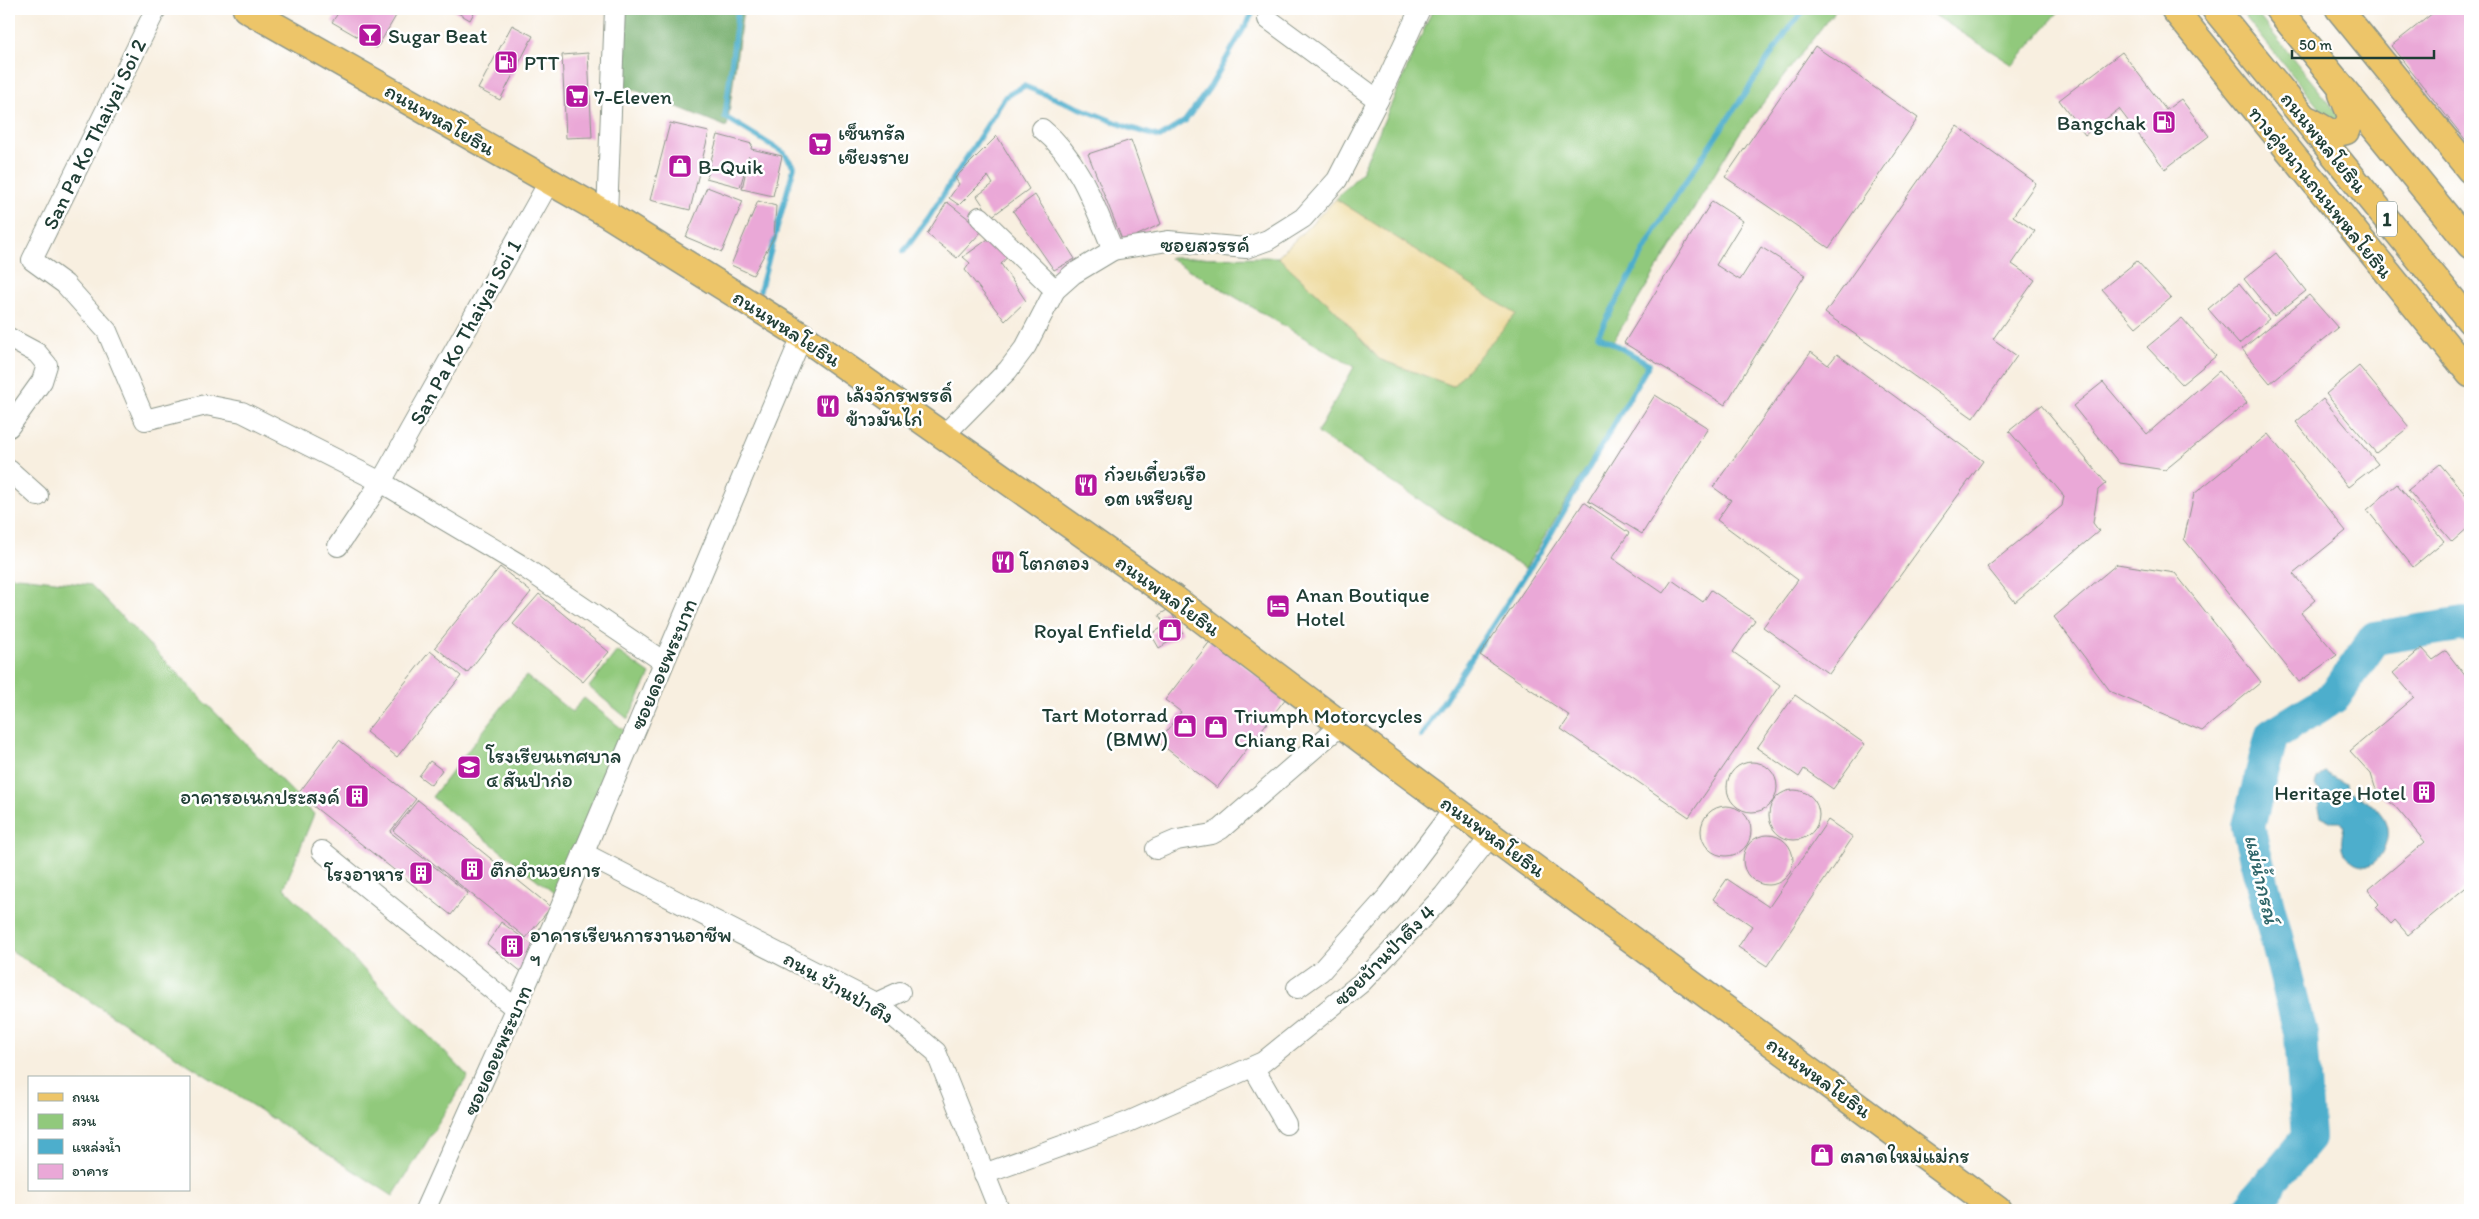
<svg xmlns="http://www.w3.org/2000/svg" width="2479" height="1219" font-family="Itim,'Playpen Sans Thai',sans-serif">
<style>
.green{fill:#91c97c;stroke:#588358}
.forest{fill:#74ad6c;stroke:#4a7550}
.sand{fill:#eeda9e;stroke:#868c69}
.water{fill:#4daecc;stroke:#367680}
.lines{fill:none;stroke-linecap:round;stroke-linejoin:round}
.stream{stroke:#4daecc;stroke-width:5.5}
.river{stroke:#4daecc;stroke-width:34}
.building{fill:#eaa8d7}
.minor-casing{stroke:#8c968a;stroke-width:22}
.major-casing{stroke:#8c968a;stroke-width:29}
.minor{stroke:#fff;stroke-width:20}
.major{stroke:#edc569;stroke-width:26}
.labels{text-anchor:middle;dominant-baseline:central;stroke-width:5;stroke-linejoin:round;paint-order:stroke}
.shield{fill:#fff;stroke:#627771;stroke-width:1}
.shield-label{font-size:20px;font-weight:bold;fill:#1f3d34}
.poi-label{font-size:21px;fill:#1f3d34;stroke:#fff;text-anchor:start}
.street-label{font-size:21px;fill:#1f3d34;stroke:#fff}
.water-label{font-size:22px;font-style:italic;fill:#2f6569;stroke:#fff}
</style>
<rect width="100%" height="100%" fill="#fff"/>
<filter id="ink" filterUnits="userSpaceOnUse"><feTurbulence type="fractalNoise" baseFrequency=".02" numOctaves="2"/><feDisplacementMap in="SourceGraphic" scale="10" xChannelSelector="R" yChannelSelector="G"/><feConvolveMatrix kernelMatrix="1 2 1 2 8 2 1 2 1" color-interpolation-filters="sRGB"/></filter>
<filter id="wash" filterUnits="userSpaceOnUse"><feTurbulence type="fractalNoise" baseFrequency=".0096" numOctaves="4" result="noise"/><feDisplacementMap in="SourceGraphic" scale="20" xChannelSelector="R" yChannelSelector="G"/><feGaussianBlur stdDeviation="1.12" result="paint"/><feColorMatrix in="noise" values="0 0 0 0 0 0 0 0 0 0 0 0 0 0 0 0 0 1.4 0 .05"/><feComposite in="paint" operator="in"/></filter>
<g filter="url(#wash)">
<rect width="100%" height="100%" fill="#f8efe0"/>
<g class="green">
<polygon points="1433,9 1836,9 1739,134 1612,343 1649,364 1525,569 1317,433 1354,367 1169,258 1278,257 1335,310 1379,359 1453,386 1515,314 1336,199 1361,173"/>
<polygon points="1925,9 2061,9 2013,65"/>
<polygon points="2239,9 2253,9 2343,120 2332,124"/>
<polygon points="9,576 91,585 314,814 284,888 468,1076 393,1196 9,949"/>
<polygon points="617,651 650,674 628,719 589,687"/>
<polygon points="526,676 572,712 584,698 632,737 563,900 432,797"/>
</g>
<polygon class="forest" points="623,9 743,9 727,127 620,84"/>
<polygon class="sand" points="1336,199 1516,314 1453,386 1379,359 1335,310 1278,257"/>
<path class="water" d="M2325,772L2346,784L2347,790C2370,801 2397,817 2384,848C2382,854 2376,863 2369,865C2365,866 2358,864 2354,862C2338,853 2341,842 2344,826L2341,822H2332L2320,816L2318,808L2321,791L2315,786C2316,778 2318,775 2325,772Z"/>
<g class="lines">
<g class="stream">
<polyline points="738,9 725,117 784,153 794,167 760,290"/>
<polyline points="904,251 929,217 1005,97 1024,86 1130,128 1160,137 1185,121 1210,87 1255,9"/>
<polyline points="1421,736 1542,549 1649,364 1598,335 1666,211 1791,25 1806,9"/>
</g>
<polyline class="river" points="2248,1210 2308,1138 2301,1035 2248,827 2272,735 2335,696 2375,638 2464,624 2470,626"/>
</g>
<g id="blocks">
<g class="building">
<polygon points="341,9 400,9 377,48 332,22"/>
<polygon points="451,9 476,9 470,20"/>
<polygon points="2438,9 2470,9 2470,142 2468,143 2391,46"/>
<polygon points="512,25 533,36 500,100 478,89"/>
<polygon points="1815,46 1918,118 1829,248 1725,177"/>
<polygon points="2122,52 2166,110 2181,99 2209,136 2165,169 2119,109 2085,135 2059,100"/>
<polygon points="588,53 592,137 566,138 562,55"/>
<polygon points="670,123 709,132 690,210 650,200"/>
<polygon points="1957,126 2036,183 2013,216 2035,231 2012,264 2035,280 1993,339 2017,356 1973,418 1825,313"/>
<polygon points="718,135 752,144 751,149 782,156 773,196 742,189 749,156 740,187 706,178"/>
<polygon points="997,136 1029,189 991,217 977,196 993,184 988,176 959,205 949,198 959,184 955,178"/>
<polygon points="1131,140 1161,224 1123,242 1088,154"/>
<polygon points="707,187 743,201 722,252 686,237"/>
<polygon points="1035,195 1075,259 1054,270 1013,211"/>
<polygon points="758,201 776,206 774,237 753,275 731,265"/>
<polygon points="1712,201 1743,221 1716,265 1740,280 1761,247 1805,275 1725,405 1624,343"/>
<polygon points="947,202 983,230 957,258 927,234"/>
<polygon points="991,237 1010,254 1001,264 1026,301 1005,321 965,270 970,263 963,257"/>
<polygon points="2276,253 2306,291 2274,316 2244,279"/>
<polygon points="2137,261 2171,298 2136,327 2102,289"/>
<polygon points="2239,283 2269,319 2239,344 2208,309"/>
<polygon points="2309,295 2338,328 2270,383 2242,349"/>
<polygon points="2182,318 2216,356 2182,384 2147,347"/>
<polygon points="1811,352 1828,365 1837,354 1983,461 1829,674 1763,627 1798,580 1717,520 1731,500 1713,487"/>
<polygon points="2359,366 2409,427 2376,453 2326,394"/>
<polygon points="2219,371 2247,403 2165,470 2119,463 2073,406 2103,382 2147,434"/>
<polygon points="1655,395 1708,428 1642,534 1588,501"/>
<polygon points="2323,399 2378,464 2348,487 2296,422"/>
<polygon points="2041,405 2106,483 2098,490 2093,523 2099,531 2015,602 1987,567 2062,506 2064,496 2009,431"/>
<polygon points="2268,434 2346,531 2293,574 2316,600 2301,613 2337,655 2299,682 2184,539 2194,494"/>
<polygon points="2440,464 2470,500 2470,526 2452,542 2408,490"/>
<polygon points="2397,484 2444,541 2413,567 2367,510"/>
<polygon points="1584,502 1629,533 1612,558 1663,593 1672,580 1703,602 1711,590 1755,620 1733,652 1780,685 1689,817 1561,729 1570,716 1480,655"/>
<polygon points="2117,564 2175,573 2261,682 2202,731 2111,692 2054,617"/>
<polygon points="500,567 531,592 467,673 435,647"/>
<polygon points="539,594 609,652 583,682 513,624"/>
<polygon points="1169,609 1183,633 1159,648 1151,634 1165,626 1159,615"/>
<polygon points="1211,640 1286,698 1217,788 1158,742 1181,712 1165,700"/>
<polygon points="2422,648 2433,660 2446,651 2470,682 2470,884 2408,935 2395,920 2391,924 2376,907 2379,904 2368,890 2425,842 2394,805 2382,797 2375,787 2371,774 2350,751 2414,697 2393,673"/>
<polygon points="430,651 461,676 397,757 366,732"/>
<polygon points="1795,695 1865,744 1833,789 1804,769 1799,777 1757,748"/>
<polygon points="339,740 416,799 390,832 468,893 451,915 298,794"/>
<polygon points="430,761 442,770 431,785 419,776"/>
<circle cx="1752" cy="787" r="25"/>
<circle cx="1794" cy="815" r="25"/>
<polygon points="418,800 551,907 526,938 393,831"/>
<circle cx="1726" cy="831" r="25"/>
<polygon points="1828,820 1853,837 1767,966 1738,947 1752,926 1713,899 1727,879 1769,907"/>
<circle cx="1768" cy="860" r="25"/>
<polygon points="501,922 538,949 523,973 487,944"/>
</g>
</g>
</g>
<g filter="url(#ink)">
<use href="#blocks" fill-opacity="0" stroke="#8c968a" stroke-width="1"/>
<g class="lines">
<g class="minor-casing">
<g id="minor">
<polyline points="156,9 32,260 65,284 107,331 145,420 206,405 242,412 381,482 519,564 664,662"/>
<polyline points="1268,19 1378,100"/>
<path d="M1042,129C1080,160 1095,207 1113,250"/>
<polyline points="607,214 615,9"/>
<polyline points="980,217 1055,290"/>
<polyline points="9,338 37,353 47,365 42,381 9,427"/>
<polyline points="944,435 1008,370 1026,346 1055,290 1073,274 1113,250 1168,241 1246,248 1268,240 1303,218 1337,180 1378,100 1420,9"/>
<polyline points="9,470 38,496"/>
<polyline points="338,546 381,482 549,182"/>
<polyline points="1156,849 1177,840 1212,834 1221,829 1341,725"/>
<polyline points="322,851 515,1008"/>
<polyline points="583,853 881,1006 936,1052 999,1210"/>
<polyline points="1297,988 1321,971 1389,895 1455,808"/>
<polyline points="876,1003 900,992"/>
<polyline points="1253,1067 1286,1124"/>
<polyline points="984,1174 1128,1122 1263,1062 1361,983 1444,895 1491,835"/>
<polyline points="425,1210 560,909 802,336"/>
</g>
</g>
<g class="major-casing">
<g id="major">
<polyline points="246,9 607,214 802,336 1172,597 1387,759 1998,1210"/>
<polyline points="2174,9 2470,374"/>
<polyline points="2215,9 2470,321"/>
<polyline points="2278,9 2470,245"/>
<polyline points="2339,9 2470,170"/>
<polyline points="2309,120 2333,134 2346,131 2351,116 2342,94"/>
</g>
</g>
<use href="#minor" class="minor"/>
<use href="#major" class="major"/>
</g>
</g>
<defs>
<g id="bar-square" transform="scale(1.25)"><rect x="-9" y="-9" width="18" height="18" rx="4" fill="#b5179e" stroke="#fff"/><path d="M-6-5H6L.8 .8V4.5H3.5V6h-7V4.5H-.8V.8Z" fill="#fff"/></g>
<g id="fuel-square" transform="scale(1.25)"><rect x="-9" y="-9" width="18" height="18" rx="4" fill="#b5179e" stroke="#fff"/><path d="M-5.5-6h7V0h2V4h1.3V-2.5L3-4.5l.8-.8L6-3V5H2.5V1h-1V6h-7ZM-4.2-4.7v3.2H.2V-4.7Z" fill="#fff"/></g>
<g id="supermarket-square" transform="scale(1.25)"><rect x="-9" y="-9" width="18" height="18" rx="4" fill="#b5179e" stroke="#fff"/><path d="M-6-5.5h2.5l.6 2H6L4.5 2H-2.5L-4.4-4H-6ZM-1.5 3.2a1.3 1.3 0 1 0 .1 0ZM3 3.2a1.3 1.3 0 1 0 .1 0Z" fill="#fff"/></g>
<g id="shop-square" transform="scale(1.25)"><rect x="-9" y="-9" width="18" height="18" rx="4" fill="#b5179e" stroke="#fff"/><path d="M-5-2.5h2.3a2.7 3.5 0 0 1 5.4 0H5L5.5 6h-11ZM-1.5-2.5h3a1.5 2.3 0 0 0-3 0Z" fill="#fff"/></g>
<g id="restaurant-square" transform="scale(1.25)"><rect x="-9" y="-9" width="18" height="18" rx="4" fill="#b5179e" stroke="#fff"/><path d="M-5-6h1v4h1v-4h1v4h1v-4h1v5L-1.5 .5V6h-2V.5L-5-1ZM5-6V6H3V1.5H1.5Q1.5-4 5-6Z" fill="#fff"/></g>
<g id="hotel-square" transform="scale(1.25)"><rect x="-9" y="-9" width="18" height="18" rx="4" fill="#b5179e" stroke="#fff"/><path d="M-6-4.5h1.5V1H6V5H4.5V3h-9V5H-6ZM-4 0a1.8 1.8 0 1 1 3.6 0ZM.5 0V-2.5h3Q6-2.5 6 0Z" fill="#fff"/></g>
<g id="school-square" transform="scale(1.25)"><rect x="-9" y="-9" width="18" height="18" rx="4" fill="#b5179e" stroke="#fff"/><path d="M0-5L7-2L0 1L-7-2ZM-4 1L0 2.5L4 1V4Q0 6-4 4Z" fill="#fff"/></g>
<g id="building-square" transform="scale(1.25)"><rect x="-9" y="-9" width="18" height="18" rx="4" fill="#b5179e" stroke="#fff"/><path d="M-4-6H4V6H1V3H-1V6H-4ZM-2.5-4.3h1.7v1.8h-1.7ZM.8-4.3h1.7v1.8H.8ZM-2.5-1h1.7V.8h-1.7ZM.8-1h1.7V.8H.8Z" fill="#fff"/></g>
</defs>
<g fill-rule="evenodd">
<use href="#bar-square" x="370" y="35"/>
<use href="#fuel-square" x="506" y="62"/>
<use href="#supermarket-square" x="577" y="96"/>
<use href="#fuel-square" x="2164" y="122"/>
<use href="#supermarket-square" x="820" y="144"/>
<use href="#shop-square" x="680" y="166"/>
<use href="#restaurant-square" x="828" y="406"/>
<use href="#restaurant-square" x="1086" y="485"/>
<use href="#restaurant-square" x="1003" y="562"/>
<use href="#hotel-square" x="1278" y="606"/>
<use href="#shop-square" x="1170" y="630"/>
<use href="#shop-square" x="1185" y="726"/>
<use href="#shop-square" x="1216" y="727"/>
<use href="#school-square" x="469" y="767"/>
<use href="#building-square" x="2424" y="792"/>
<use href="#building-square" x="357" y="796"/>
<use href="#building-square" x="472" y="869"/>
<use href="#building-square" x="421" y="873"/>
<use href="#building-square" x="512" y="946"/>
<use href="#shop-square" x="1822" y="1155"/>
</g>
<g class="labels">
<rect class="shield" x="2377" y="201.5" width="20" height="35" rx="4"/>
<g class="shield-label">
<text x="2387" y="219">1</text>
</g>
<g class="poi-label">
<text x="388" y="35">Sugar Beat</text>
<text x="524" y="62">PTT</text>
<text x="594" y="96">7-Eleven</text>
<text x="2146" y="122" text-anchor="end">Bangchak</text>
<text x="838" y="132">เซ็นทรัล<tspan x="838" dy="24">เชียงราย</tspan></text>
<text x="698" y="166">B-Quik</text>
<text x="846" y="394">เล้งจักรพรรดิ์<tspan x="846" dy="24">ข้าวมันไก่</tspan></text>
<text x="1104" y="473">ก๋วยเตี๋ยวเรือ<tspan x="1104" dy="24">๑๓ เหรียญ</tspan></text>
<text x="1020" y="562">โตกตอง</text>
<text x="1296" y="594">Anan Boutique<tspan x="1296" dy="24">Hotel</tspan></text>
<text x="1152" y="630" text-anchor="end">Royal Enfield</text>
<text x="1168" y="714" text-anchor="end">Tart Motorrad<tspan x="1168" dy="24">(BMW)</tspan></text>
<text x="1234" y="715">Triumph Motorcycles<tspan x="1234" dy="24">Chiang Rai</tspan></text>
<text x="486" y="755">โรงเรียนเทศบาล<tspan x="486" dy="24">๔ สันป่าก่อ</tspan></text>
<text x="2406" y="792" text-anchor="end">Heritage Hotel</text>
<text x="340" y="796" text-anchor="end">อาคารอเนกประสงค์</text>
<text x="490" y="869">ตึกอำนวยการ</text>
<text x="404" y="873" text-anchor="end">โรงอาหาร</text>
<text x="530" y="934">อาคารเรียนการงานอาชีพ<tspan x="530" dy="24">ฯ</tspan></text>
<text x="1840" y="1155">ตลาดใหม่แม่กร</text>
</g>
<g class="street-label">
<text transform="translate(440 119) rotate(30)">ถนนพหลโยธิน</text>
<text transform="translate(94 134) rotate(-64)">San Pa Ko Thaiyai Soi 2</text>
<text transform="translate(2324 142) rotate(51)">ถนนพหลโยธิน</text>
<text transform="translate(2321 192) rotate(51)">ทางคู่ขนานถนนพหลโยธิน</text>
<text x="1205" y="244">ซอยสวรรค์</text>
<text transform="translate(787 328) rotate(33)">ถนนพหลโยธิน</text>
<text transform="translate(465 332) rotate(-61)">San Pa Ko Thaiyai Soi 1</text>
<text transform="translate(1168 595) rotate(36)">ถนนพหลโยธิน</text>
<text transform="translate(663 664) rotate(-67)">ซอยดอยพระบาท</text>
<text transform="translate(1493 836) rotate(36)">ถนนพหลโยธิน</text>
<text transform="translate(1384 955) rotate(-45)">ซอยบ้านป่าตึง 4</text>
<text transform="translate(839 987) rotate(30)">ถนน บ้านป่าตึง</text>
<text transform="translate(497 1050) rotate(-66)">ซอยดอยพระบาท</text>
<text transform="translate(1819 1077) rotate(36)">ถนนพหลโยธิน</text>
</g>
<g class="water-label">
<text transform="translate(2262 879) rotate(77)">แม่น้ำกรณ์</text>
</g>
</g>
<rect width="2479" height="1219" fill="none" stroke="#fff" stroke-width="30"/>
<rect x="28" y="1076" width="162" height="115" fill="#ffffff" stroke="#a5b1ae"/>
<rect x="38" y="1093" width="25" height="8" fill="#edc569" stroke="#a5b1ae"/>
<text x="72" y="1102" font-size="15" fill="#1f3d34">ถนน</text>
<rect x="38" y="1114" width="25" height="15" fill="#91c97c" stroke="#a5b1ae"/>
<text x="72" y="1126" font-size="15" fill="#1f3d34">สวน</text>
<rect x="38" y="1139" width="25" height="15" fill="#4daecc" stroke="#a5b1ae"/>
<text x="72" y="1152" font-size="15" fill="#1f3d34">แหล่งน้ำ</text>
<rect x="38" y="1164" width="25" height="15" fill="#eaa8d7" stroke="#a5b1ae"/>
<text x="72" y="1176" font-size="15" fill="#1f3d34">อาคาร</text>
<path d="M2292 50v8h142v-8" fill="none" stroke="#1f3d34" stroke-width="2.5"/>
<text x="2299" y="50" font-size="15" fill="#1f3d34" stroke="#ffffff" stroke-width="4" paint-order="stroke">50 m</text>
</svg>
